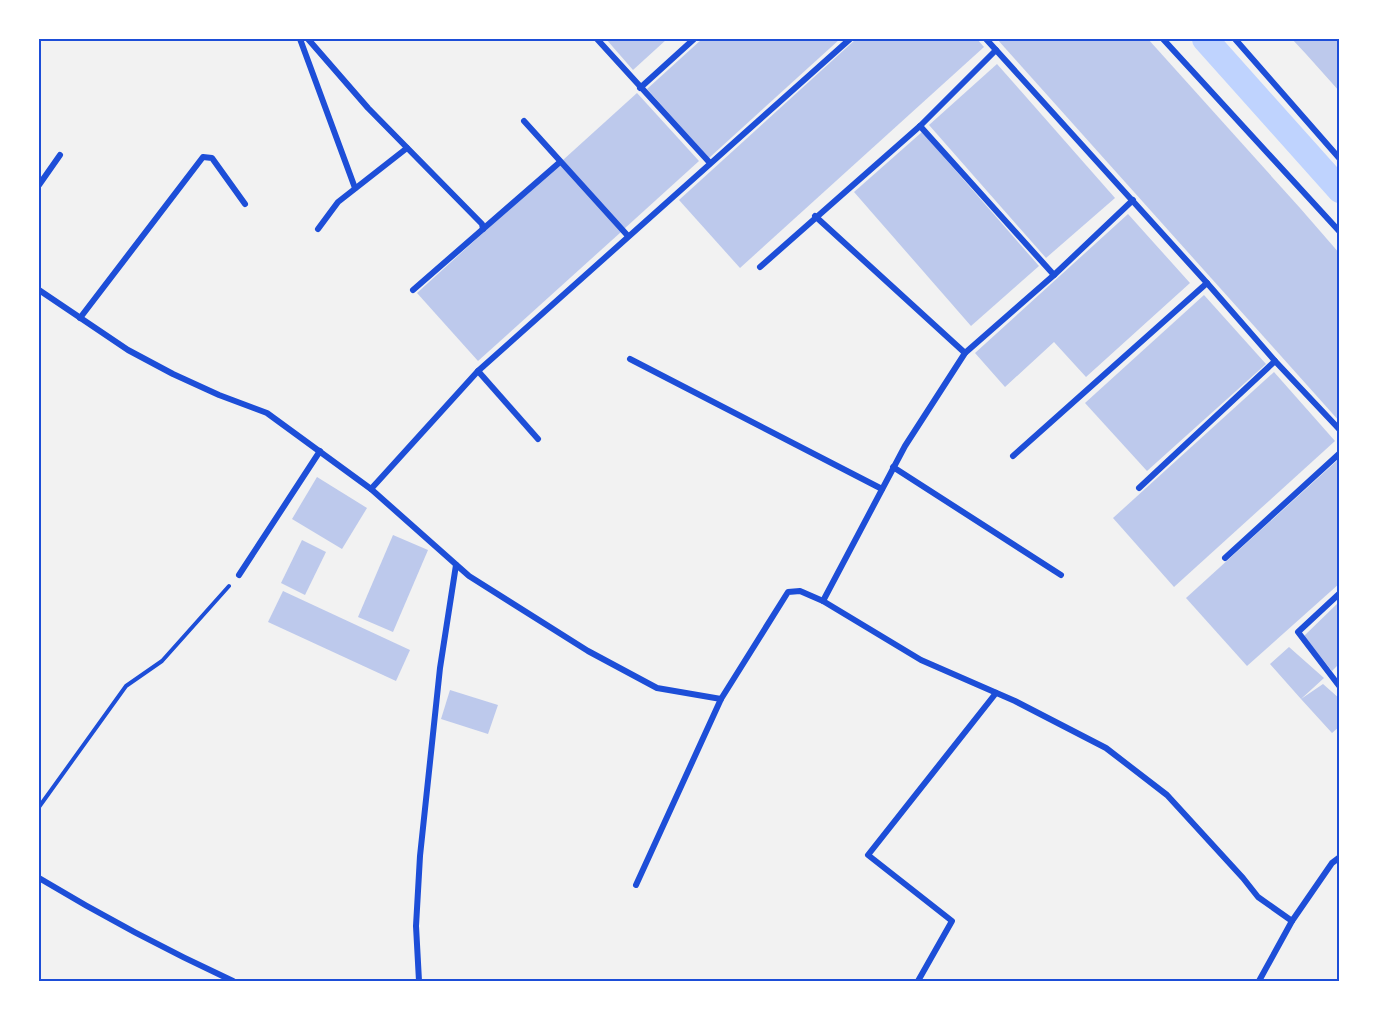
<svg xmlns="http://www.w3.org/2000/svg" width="1379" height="1020" font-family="'Libre Baskerville',serif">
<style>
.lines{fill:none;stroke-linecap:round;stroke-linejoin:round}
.canal{stroke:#bfd3fe;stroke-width:26}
.building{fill:#bdc9ec}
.path{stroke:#1d4ed8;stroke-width:4}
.minor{stroke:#1d4ed8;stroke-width:6}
.neatline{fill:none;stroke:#1d4ed8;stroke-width:2}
</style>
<rect width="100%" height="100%" fill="#f2f2f2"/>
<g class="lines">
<polyline class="canal" points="1205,39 1340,190"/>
</g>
<g class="building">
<polygon points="606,39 667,39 633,70"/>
<polygon points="702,39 840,39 709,158 647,89"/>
<polygon points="856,39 977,39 984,47 740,268 679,200"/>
<polygon points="997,39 1148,39 1300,208 1340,254 1340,422"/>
<polygon points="1292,39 1340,39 1340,92 1306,54"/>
<polygon points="997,64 1115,198 1046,258 929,125"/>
<polygon points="637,93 699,161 624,229 563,160"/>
<polygon points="922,132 1039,266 971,326 854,192"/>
<polygon points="560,163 621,232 478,361 417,293"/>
<polygon points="1128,214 1190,283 1086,377 1054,342 1005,387 975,353"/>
<polygon points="1204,295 1266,364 1147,471 1085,403"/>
<polygon points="1274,372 1335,441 1174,587 1113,518"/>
<polygon points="1340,458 1340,583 1247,666 1186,598"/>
<polygon points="317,477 367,508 342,549 292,519"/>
<polygon points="393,535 428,550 393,632 358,617"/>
<polygon points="302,540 326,552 305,595 281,583"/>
<polygon points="283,591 410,650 396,681 268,622"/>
<polygon points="1340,601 1340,663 1332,671 1304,636"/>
<polygon points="1289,647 1324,678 1301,699 1323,684 1340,699 1340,726 1332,733 1301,699 1270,664"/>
<polygon points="450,690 498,705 488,734 441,719"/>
</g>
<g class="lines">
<polyline class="path" points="39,807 126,686 162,661 229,586"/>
<g class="minor">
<polyline points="300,39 355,188"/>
<polyline points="308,39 368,108 482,224 483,229"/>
<polyline points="597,39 710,163"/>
<polyline points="986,39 1207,283 1275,361 1340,430"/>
<polyline points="1163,39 1340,232"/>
<polyline points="1235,39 1340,159"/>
<polyline points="640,88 694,39"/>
<polyline points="524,121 628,236"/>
<polyline points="920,126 1054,275"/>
<polyline points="39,185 60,155"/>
<polyline points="815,216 965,353"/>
<polyline points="318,229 338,202 407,148"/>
<polyline points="760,267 920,126 996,50"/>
<polyline points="39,290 128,350 173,374 219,395 267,413 371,489 469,576 588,651 657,688 721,699"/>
<polyline points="413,290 560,162"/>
<polyline points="80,318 203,157 212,158 245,204"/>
<polyline points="630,359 882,489"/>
<polyline points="478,371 538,439"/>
<polyline points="1013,456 1207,283"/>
<polyline points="893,467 1061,575"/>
<polyline points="1139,488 1275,361"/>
<polyline points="371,489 478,371 850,39"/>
<polyline points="1225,558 1340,453"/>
<polyline points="239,575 320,451"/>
<polyline points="1340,593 1298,632 1340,687"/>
<polyline points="823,601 905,446 965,353 1054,275 1133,200"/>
<path d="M39,878C102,916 166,950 233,981"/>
<polyline points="636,885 721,699 788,592 800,591 823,601 921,660 1015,701 1106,748 1167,795 1243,878 1258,897 1292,921 1332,863 1340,857"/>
<polyline points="419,981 416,926 420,856 440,668 456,565"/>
<polyline points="918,981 952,921 868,855 996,693"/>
<polyline points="1259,981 1292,921"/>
</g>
</g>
<rect width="1379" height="1020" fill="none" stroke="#ffffff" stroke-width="81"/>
<rect x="40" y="40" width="1298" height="940" class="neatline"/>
</svg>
